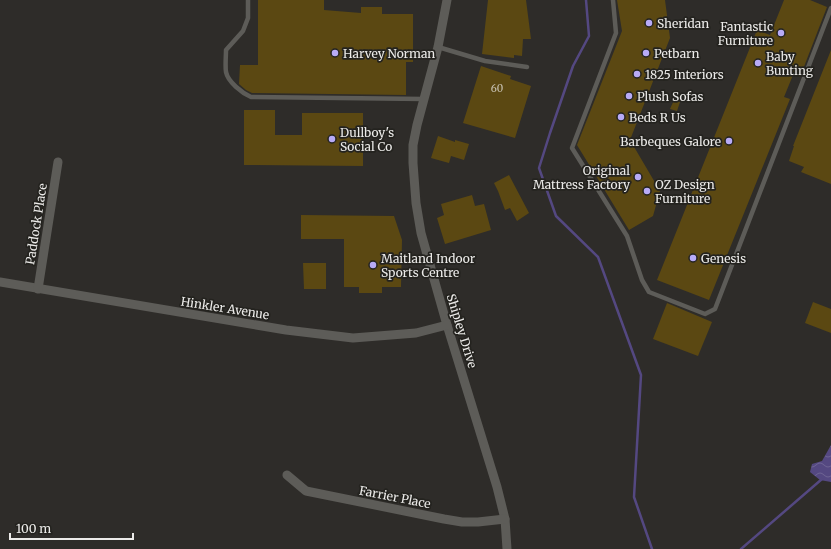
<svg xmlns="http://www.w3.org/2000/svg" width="831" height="549" font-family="Merriweather,serif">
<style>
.water{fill:url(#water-waves)}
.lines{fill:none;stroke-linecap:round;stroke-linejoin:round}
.stream{stroke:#544881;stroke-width:2.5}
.building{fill:#5b4812}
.lane{stroke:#5d5c58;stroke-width:4.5}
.street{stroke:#5d5c58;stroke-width:9}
.poi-dot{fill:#b8abf7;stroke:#24231f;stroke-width:1.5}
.labels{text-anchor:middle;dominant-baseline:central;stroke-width:3.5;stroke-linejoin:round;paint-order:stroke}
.number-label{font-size:10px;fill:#c8c2b3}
.poi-label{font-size:12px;fill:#ecebe9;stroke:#24231f;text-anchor:start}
.street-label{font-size:12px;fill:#ecebe9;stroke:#24231f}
</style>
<defs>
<pattern id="water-waves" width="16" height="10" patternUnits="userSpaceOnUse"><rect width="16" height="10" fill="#544881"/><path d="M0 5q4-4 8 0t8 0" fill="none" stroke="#6d6393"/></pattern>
</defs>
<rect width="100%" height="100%" fill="#2e2c29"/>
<polygon class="water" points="831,445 831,482 820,480 810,472 812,464 822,461"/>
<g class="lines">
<g class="stream">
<polyline points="586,0 589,36 573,66 550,133 539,168 556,216 598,257 641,375 634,497 652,549"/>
<polyline points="741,549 822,479"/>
</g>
</g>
<g class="building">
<polygon points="258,0 324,0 324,10 361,13 361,7 382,7 382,14 413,14 413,62 406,62 406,95 252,93 246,90 239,84 240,65 258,65"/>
<polygon points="488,0 526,0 531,39 523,39 522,56 514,55 514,58 482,54"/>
<polygon points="617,0 665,0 670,38 630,140 660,191 653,216 629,230 577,145 622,31"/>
<polygon points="784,0 810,0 827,7 800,77 793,75 784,97 790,99 709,300 657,280 757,30 770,35"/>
<polygon points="831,50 831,184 801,172 804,167 789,161 794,146 793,146"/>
<polygon points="481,66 511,76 510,79 531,86 515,138 463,123"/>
<polygon points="674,100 680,102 677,111 670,109"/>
<polygon points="244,110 275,110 275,135 302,135 302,113 363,113 363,166 244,165"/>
<polygon points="438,136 455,142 455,140 469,144 464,160 451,156 449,163 431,158"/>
<polygon points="509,175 529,213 517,221 510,208 505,210 498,191 494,183"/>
<polygon points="472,195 475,206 484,204 491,230 445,244 437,218 444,215 441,204"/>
<polygon points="301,215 394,216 402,240 401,287 382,287 382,293 359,293 359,287 344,287 344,239 301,239"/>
<polygon points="303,263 326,263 326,289 304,289"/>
<polygon points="813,302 831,309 831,333 805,323"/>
<polygon points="667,303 712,322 698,356 653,339"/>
</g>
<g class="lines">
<g class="lane">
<path d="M248,0V18L243,31L226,50C226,57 225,65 226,72C228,82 242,93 251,97L424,99"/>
<polyline points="613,0 616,33 572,148 627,236 642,280 649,292 705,314 715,309 831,8"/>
<polyline points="438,47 485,61 527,67"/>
</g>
<g class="street">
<polyline points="447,0 438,47 417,125 413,145 413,163 416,203 421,233 447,325 497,487 505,519 507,549"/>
<polyline points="0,282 286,330 353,338 416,333 447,325"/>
<polyline points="38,289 58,162"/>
<polyline points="287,475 306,491 444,519 462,522 478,522 505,519"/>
</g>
</g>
<g class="poi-dot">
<circle cx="649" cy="23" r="4"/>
<circle cx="781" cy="33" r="4"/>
<circle cx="335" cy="53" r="4"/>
<circle cx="646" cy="53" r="4"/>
<circle cx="758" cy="63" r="4"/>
<circle cx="637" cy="74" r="4"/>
<circle cx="629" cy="96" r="4"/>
<circle cx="621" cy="117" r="4"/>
<circle cx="332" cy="139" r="4"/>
<circle cx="729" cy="141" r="4"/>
<circle cx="638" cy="177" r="4"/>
<circle cx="647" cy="191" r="4"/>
<circle cx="693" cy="258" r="4"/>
<circle cx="373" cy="265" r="4"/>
</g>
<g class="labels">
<g class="number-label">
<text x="497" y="88">60</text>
</g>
<g class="poi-label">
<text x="657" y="23">Sheridan</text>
<text x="773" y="26" text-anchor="end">Fantastic<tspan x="773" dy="14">Furniture</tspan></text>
<text x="343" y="53">Harvey Norman</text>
<text x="654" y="53">Petbarn</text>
<text x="766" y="56">Baby<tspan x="766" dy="14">Bunting</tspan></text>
<text x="645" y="74">1825 Interiors</text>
<text x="637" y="96">Plush Sofas</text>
<text x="629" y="117">Beds R Us</text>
<text x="340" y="132">Dullboy's<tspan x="340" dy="14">Social Co</tspan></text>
<text x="721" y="141" text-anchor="end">Barbeques Galore</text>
<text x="630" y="170" text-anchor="end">Original<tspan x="630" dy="14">Mattress Factory</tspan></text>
<text x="655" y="184">OZ Design<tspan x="655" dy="14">Furniture</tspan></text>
<text x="381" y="258">Maitland Indoor<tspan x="381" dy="14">Sports Centre</tspan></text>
<text x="701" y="258">Genesis</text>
</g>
<g class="street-label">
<text transform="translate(36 224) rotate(-81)">Paddock Place</text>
<text transform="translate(225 308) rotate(9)">Hinkler Avenue</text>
<text transform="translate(462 331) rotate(73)">Shipley Drive</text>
<text transform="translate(395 497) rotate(11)">Farrier Place</text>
</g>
</g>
<path d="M10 533v6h123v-6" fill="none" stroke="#ecebe9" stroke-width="2"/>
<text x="16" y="533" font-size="12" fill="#ecebe9" stroke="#24231f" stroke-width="3" paint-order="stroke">100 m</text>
</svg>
